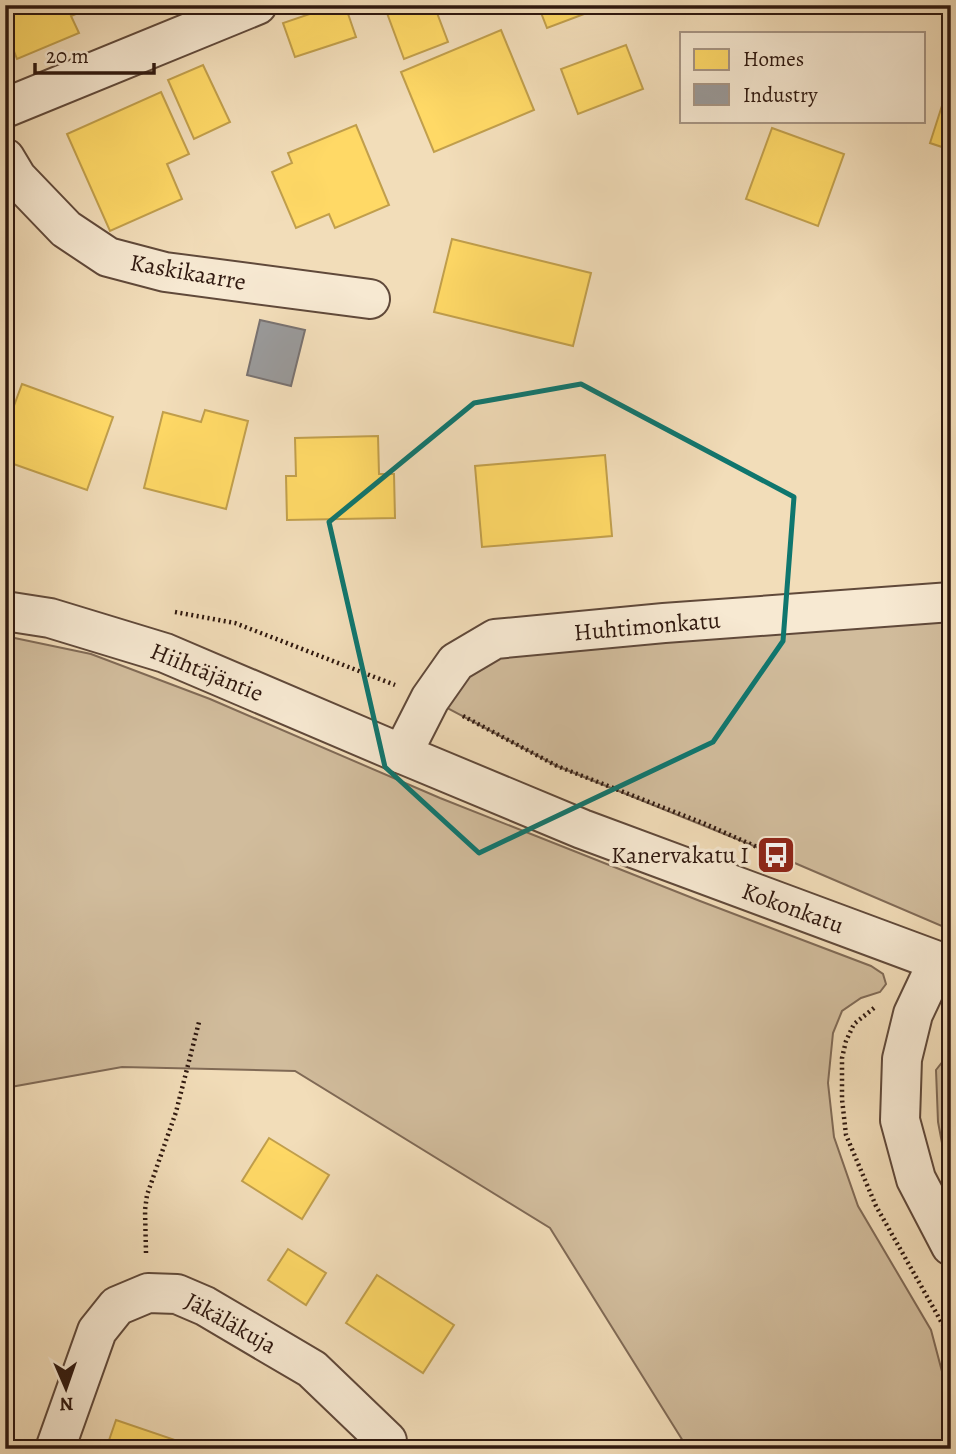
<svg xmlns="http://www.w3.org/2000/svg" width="956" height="1454" font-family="Alegreya,serif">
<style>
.green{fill:#d1bc9c;stroke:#806a56;stroke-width:2}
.homes{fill:#ffd966;stroke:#c19f4c;stroke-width:2}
.industry{fill:#999;stroke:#797270;stroke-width:2}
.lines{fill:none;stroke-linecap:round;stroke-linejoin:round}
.minor-casing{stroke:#60493a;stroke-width:42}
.tertiary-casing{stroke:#60493a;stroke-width:42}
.path{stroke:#2f180f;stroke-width:4.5;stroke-dasharray:2 3.5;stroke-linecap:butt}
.minor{stroke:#f7e9d2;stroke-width:38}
.tertiary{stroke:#f7e9d2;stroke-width:38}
.marked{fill:none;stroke:#0f766e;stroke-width:5;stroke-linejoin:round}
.labels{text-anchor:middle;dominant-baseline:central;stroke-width:7;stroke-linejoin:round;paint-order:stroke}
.street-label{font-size:24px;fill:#2f180f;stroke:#f7e9d2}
.poi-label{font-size:24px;fill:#2f180f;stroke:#f7e9d2;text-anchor:end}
</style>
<rect width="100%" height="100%" fill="#f2ddb9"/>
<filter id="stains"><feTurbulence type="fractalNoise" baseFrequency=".00286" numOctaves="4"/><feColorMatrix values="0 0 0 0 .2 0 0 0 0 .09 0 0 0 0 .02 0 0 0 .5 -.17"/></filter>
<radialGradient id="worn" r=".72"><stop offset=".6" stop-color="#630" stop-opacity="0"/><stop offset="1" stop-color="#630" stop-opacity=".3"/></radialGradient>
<g class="green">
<polygon points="951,602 951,930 776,855 557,766 430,699 456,662"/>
<polygon points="5,636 91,654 210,699 440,798 700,901 871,966 883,974 886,984 880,992 861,998 842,1011 833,1033 828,1083 834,1137 858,1206 931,1330 949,1398 951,1449 688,1449 550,1228 295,1071 122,1067 5,1088"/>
<polygon points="951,1051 951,1172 942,1143 938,1122 936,1070"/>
</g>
<g class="homes">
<polygon points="5,5 97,5 71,16 79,33 17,59 10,41 5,43"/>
<polygon points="336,5 345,5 356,37 295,57 283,23"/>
<polygon points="384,5 434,5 448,42 404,59"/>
<polygon points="538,5 608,5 547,28"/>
<polygon points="501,30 534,110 434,152 401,72"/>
<polygon points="626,45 643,89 578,114 561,69"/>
<polygon points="203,65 230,122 194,139 168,80"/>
<polygon points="948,87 951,88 951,150 930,143"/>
<polygon points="161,92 189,154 167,164 182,199 110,231 67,134"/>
<polygon points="356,125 389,205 335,228 329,214 296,228 272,172 292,163 288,153"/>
<polygon points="772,128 844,154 818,226 746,199"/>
<polygon points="452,239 591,273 573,346 434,312"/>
<polygon points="22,384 113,417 87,490 5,461 5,430"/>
<polygon points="205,410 248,421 226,509 144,488 163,412 201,422"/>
<polygon points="378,436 379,474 394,474 395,518 287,520 286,476 296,476 295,438"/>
<polygon points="605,455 612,536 482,547 475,466"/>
<polygon points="269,1138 329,1175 302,1219 242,1181"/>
<polygon points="288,1249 326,1273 306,1305 268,1280"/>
<polygon points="377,1275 454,1325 423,1373 346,1323"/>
<polygon points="116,1420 178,1441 175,1449 106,1449"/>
</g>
<polygon class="industry" points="260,320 305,330 291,386 247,375"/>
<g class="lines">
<g class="minor-casing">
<g id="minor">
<polyline points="5,108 257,5"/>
<polyline points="5,158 17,178 66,229 108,257 165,272 370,299"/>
<polyline points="402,754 430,699 456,662 495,639 664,623 951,602"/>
<polyline points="938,961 913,1014 902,1059 900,1120 916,1179 951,1246"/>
<polyline points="55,1449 97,1331 117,1306 148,1293 177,1294 205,1306 312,1369 387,1441"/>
</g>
</g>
<g class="tertiary-casing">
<polyline id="tertiary" points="5,611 50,618 165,653 402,754 582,829 951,966"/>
</g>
<g class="path">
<polyline points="175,612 235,623 395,685"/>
<polyline points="463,716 557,766 703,823 784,859"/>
<polyline points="874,1008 854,1024 846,1041 842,1058 842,1099 846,1135 876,1206 947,1332 951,1344"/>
<polyline points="146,1253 145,1210 147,1195 176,1112 199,1022"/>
</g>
<use href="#minor" class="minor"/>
<use href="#tertiary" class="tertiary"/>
</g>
<path class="marked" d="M581,384L794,497L783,641L713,742L479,853L385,767L329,522L474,403Z"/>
<defs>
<g id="bus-square" transform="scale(2.0125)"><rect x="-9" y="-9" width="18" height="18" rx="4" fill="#8f2418" stroke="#f7e9d2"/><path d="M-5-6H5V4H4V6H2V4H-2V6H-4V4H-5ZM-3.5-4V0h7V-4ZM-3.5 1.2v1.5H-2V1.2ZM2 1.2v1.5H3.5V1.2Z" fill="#fff"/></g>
</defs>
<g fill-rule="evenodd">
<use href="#bus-square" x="776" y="855"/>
</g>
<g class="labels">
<g class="street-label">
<text transform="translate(188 272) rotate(10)">Kaskikaarre</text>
<text transform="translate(647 626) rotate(-5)">Huhtimonkatu</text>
<text transform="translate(207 672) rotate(22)">Hiihtäjäntie</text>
<text transform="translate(793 908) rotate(20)">Kokonkatu</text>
<text transform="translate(231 1323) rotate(29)">Jäkäläkuja</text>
</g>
<g class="poi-label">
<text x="749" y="855">Kanervakatu I</text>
</g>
</g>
<rect width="956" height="1454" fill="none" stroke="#f2ddb9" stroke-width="28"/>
<rect x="7" y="7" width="942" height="1440" fill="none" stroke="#2f180f" stroke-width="3.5"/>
<rect x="14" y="14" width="928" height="1426" fill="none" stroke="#2f180f" stroke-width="2"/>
<rect x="680" y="32" width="245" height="91" fill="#f7e9d2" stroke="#a79584" stroke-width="2"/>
<rect x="694" y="49" width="35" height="21" fill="#ffd966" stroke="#a79584" stroke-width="2"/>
<text x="743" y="66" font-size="21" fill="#2f180f">Homes</text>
<rect x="694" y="84" width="35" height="21" fill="#999999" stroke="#a79584" stroke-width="2"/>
<text x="743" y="102" font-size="21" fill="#2f180f">Industry</text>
<g transform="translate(66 1388) rotate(178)" stroke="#f7e9d2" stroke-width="5" paint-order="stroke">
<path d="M0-5L12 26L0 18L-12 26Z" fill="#2f180f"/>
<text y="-10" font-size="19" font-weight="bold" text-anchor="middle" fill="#2f180f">N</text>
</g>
<path d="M35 63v10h119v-10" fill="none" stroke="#2f180f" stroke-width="3.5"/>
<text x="46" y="63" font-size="21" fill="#2f180f" stroke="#f7e9d2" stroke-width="5" paint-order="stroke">20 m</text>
<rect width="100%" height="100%" filter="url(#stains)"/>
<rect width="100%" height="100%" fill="url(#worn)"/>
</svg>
